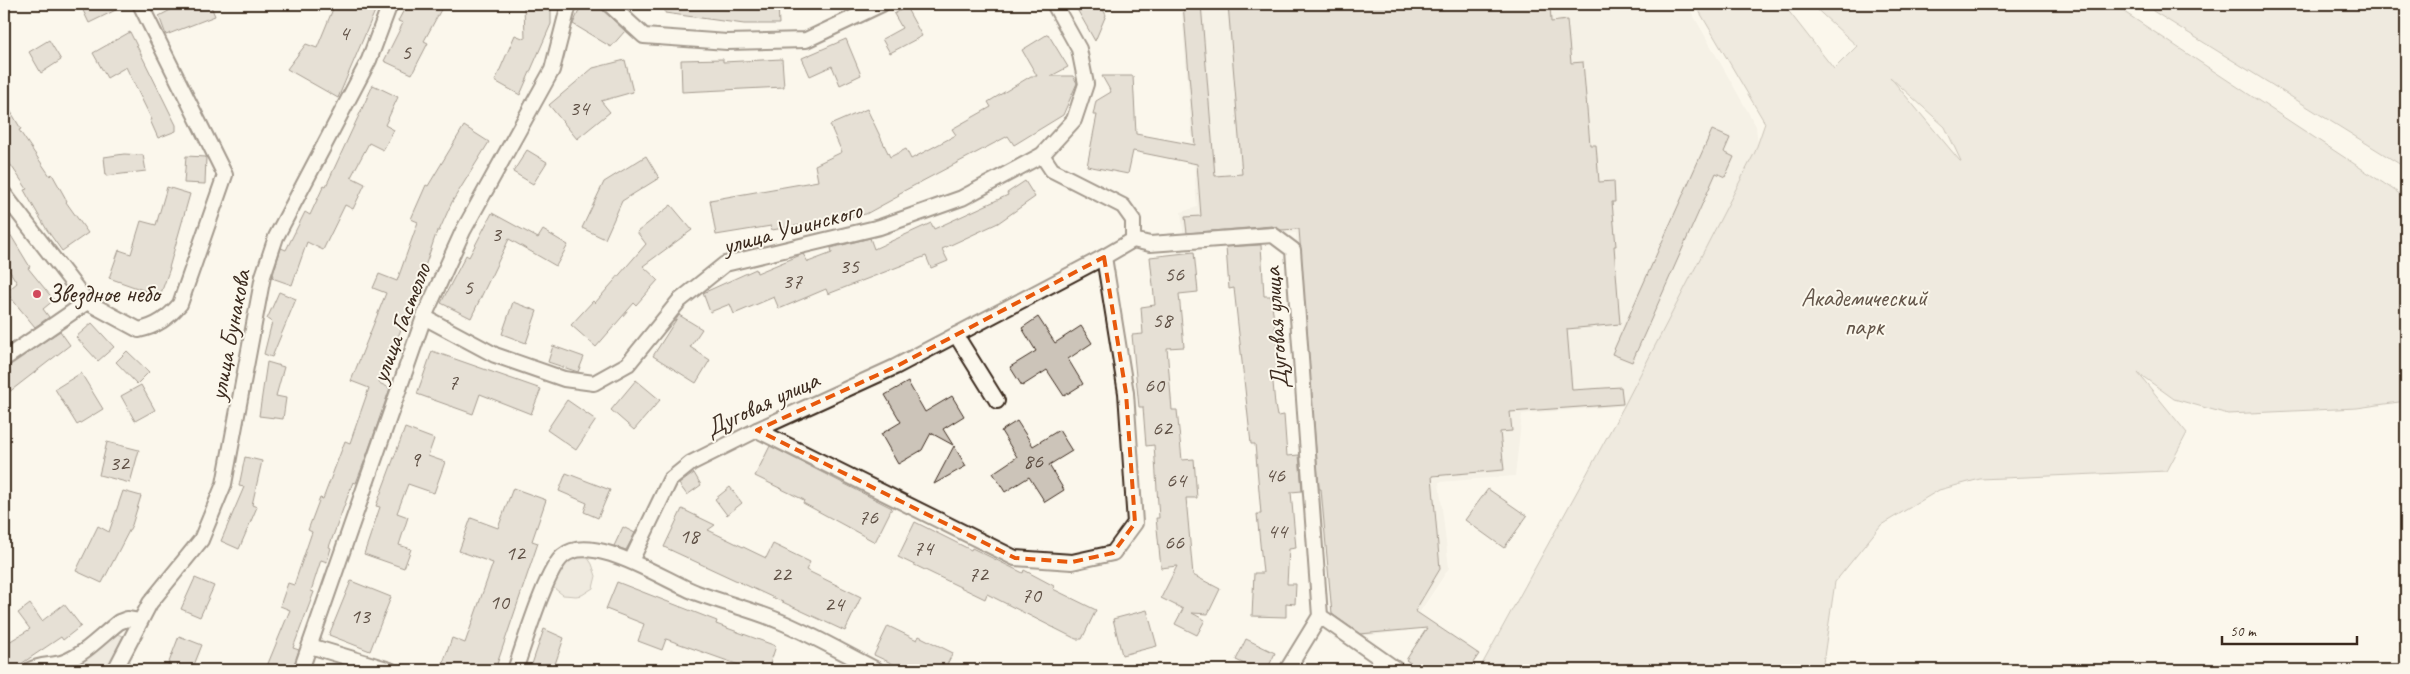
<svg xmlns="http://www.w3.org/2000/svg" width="2410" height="674" font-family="Caveat,sans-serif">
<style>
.built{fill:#ede8dd}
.green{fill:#dfd9ce;stroke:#8d8276;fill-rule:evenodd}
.building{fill:#ccc4b9;stroke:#3b2a1e}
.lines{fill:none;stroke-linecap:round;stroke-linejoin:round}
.minor-casing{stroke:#3b2a1e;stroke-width:18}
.minor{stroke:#fbf7ec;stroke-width:14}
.marked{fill:none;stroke:#e8590c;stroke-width:4;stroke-dasharray:10 6;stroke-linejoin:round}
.poi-dot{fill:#d1495b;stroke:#fbf7ec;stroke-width:2}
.labels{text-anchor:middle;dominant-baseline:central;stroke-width:4;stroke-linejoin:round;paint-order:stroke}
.number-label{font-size:22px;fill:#5f5045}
.street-label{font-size:25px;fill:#3b2a1e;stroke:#fbf7ec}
.poi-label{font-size:25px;fill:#3b2a1e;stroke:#fbf7ec;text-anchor:start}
.park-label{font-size:25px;fill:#64564a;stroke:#fbf7ec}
</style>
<rect width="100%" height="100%" fill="#fbf7ec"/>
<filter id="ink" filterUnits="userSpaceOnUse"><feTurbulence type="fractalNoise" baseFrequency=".02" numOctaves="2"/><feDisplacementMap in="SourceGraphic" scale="10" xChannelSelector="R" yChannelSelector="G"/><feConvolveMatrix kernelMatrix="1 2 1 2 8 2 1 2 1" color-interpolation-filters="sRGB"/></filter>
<g filter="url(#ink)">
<polygon class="built" points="1181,4 1687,4 1756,126 1758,146 1624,406 1522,414 1515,476 1439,482 1449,568 1407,631 1334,640 1296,233 1184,239 1181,212 1197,207"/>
<g class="green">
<path d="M1695,4H1783L1834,69L1857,46L1811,4H2112L2406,198V401L2357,408L2228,414L2174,399L2138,373L2187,433L2167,471L1980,479L1939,490L1881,525L1835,582L1822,670H1479L1624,406L1755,152L1765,123ZM1890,77L1945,127L1961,161H1960Z"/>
<polygon points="2149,4 2406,4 2406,168 2153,11"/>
<polygon points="570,549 586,555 592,564 596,576 593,588 582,595 576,596 563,595 550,585 546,569 554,554"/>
<polygon points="113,633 123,636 108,670 77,670 72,664"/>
</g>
<g class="building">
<polygon points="80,4 128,4 89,23"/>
<polygon points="182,4 210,4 215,16 166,35 159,16"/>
<polygon points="335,4 378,4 338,98 287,69 306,44 317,48"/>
<polygon points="407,4 444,4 424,41 428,43 412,74 384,61 403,23 398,21"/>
<polygon points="524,4 551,4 551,24 520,95 495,81 515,35 525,39"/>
<polygon points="582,4 596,4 625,31 611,47 573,24"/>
<polygon points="666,4 778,4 779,24 744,24 665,13"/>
<polygon points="1074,4 1100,4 1106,15 1095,41"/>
<polygon points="1183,4 1201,4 1215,176 1242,174 1228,4 1550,4 1551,22 1567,20 1571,63 1583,62 1590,145 1596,145 1599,182 1614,181 1615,202 1612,202 1616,246 1614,246 1620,324 1567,329 1572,390 1621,387 1623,404 1510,412 1512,431 1500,432 1504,470 1432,476 1440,569 1415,611 1479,654 1468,670 1421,670 1406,660 1427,628 1360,634 1332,614 1321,489 1319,489 1299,229 1281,230 1272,226 1187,233 1185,217 1201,216 1197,164 1133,151 1128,174 1087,166 1097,115 1093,115 1096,101 1111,92 1102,76 1133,76 1136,134 1195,145"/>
<polygon points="906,7 922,36 890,53 882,39 902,28 894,14"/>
<polygon points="130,32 176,125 176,131 158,138 150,120 152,120 126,67 107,78 93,53"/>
<polygon points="1048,34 1068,67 1051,76 1073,76 1077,83 1063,115 1014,145 1008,136 898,194 899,196 866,214 772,230 771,226 716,235 710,200 818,181 815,165 842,152 830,125 867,109 890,157 906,149 911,159 956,135 952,129 991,107 988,102 1031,76 1037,76 1022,50"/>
<polygon points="846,39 861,75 840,85 832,66 810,76 802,58"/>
<polygon points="49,40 61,60 41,73 29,52"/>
<polygon points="723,59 723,62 782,59 784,87 682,92 681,60"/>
<polygon points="625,60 633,92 601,101 610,112 577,139 549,105 593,68"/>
<polygon points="373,85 398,97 385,125 394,130 383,150 369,143 351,177 365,184 353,209 345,205 323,250 307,242 292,285 272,278 281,248 286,250 305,212 310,215 324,185 326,186"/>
<polygon points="4,100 21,129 19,130 50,176 52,174 67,201 66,202 88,233 62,251 47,230 24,190 27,189 4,155"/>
<polygon points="464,126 489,142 452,202 439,231 437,231 416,293 379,383 390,388 366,457 356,483 353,482 329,547 331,548 327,562 321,560 311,591 314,592 293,648 299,650 293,669 279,670 267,666 290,610 280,606 288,583 294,585 312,532 308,530 320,498 323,499 345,441 350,443 369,388 351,381 386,293 373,288 379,274 397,281 418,222 411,219 426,185 428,186"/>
<polygon points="1712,130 1730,138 1724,152 1734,157 1725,177 1716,173 1632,362 1612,354"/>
<polygon points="527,150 547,162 533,184 513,172"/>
<polygon points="124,154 143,155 146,171 106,176 104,157"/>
<polygon points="186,156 206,157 205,184 184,183"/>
<polygon points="646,156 659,178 622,201 605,239 582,228 604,182"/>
<polygon points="1025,181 1035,197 998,223 942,249 948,261 931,268 926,256 828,294 826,289 779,309 774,297 734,314 730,304 710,312 703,293 756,269 757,273 803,254 808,262 832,253 831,248 870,238 874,249 931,223 934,229 1008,195 1007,193"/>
<polygon points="167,187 190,194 169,268 170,268 160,296 109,278 119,250 131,254 141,221 156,225"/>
<polygon points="671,205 692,230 643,266 658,280 636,305 634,303 596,347 571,325 593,301 595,303 646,244 637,232"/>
<polygon points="492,213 538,238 543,230 568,245 556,266 509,239 471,318 441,303 466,255 469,257"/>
<polygon points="4,224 30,267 28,268 54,300 43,309 49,317 35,327 6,292 17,283 4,262"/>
<polygon points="1261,245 1264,296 1271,296 1280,370 1272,371 1275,405 1277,416 1284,415 1287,456 1299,455 1302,491 1291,492 1296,548 1289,549 1287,584 1296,584 1295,604 1286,603 1286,617 1252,616 1254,573 1263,573 1257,514 1261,514 1255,444 1251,444 1234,288 1229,289 1226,247"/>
<polygon points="1194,252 1198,292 1179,294 1184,347 1167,348 1172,410 1177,410 1182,460 1194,459 1197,498 1186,498 1193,575 1220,589 1208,614 1192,613 1205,620 1197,635 1175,624 1183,609 1161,598 1177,566 1161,568 1156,518 1159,518 1154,445 1146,446 1143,407 1139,407 1132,335 1143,334 1141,307 1155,305 1150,257"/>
<polygon points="279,292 296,299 272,357 264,354 272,322 267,319"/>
<polygon points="513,302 537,311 526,343 502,334"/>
<polygon points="679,315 702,329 690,347 710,360 696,383 653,356"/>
<polygon points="1038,317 1055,343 1081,326 1092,343 1068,359 1083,384 1064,396 1047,370 1022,386 1010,367 1036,351 1022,328"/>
<polygon points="92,323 114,347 98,361 76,337"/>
<polygon points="60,331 70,345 4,396 4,368"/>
<polygon points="553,346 584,357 578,372 548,362"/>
<polygon points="127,351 149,372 137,384 116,362"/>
<polygon points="432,351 541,389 531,414 480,394 473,414 417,394"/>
<polygon points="267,362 284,367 276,396 286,398 283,419 259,416"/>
<polygon points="81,373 103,409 77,425 55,389"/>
<polygon points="636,380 660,400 634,430 611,410"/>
<polygon points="908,382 925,412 952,396 964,416 943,429 953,445 931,433 922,450 898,464 881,434 901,422 885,395"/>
<polygon points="141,385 155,410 135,421 121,396"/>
<polygon points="567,400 596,420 576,450 547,430"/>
<polygon points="1017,421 1033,446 1059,430 1072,451 1049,465 1064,490 1045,502 1029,477 1005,492 993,473 1017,457 1001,431"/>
<polygon points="405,428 434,439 428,456 445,462 434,493 408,484 397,513 408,517 399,545 411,549 404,568 364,554 380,507 376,506"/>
<polygon points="107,442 139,450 130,483 99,475"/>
<polygon points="770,446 892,508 875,542 803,503 804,500 755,476"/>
<polygon points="954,446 966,466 934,484"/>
<polygon points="245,457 262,461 252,505 257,507 239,549 221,541 244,487 239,486"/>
<polygon points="566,473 610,490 598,518 584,512 587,503 559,491"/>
<polygon points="694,473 701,485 687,495 679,484"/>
<polygon points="730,487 742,503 727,515 715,499"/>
<polygon points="513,488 546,500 532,541 538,543 495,670 463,670 443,663 452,638 465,643 493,563 459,551 471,518 498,528"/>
<polygon points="1488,489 1527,516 1504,548 1465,520"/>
<polygon points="123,491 141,496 132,525 102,583 76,571 98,526 109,532"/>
<polygon points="682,509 715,525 708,530 766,558 773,544 810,562 806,570 861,597 845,631 664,547"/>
<polygon points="915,522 971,550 972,548 1023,573 1024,570 1054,586 1053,589 1096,610 1082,639 1076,639 987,594 985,599 898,557"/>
<polygon points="623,527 635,533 626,550 614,546"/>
<polygon points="195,578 214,586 200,617 181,609"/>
<polygon points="351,581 391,597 370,651 329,635"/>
<polygon points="617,582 717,621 716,624 776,646 768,670 753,670 666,639 662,650 638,641 644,624 606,609"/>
<polygon points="30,604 42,621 64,604 81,626 63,640 61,637 12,670 4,670 4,645 30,629 18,613"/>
<polygon points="1147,610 1157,646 1122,655 1113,619"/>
<polygon points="888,626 917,640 919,636 953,653 944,670 906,670 874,655"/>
<polygon points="544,629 564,638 553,670 530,670"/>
<polygon points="179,636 202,645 192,670 166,670"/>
<polygon points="1246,639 1275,653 1267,670 1257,670 1236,660"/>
</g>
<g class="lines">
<g class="minor-casing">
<g id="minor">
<polyline points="609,4 644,36 727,42 806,40 882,4"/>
<polyline points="1042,155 1052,170 1123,206 1133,220 1133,240"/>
<path d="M4,194L87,302L139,330C157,326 168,318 180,304L225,175L140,4"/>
<polyline points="424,317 495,355 564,379 594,383 628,364 679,301 725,264 880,227 962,198 1042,155 1074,120 1086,84 1079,49 1054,4"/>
<polyline points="956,335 997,401"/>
<polyline points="4,359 87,302"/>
<polyline points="757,430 1015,558 1072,562 1113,553 1135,523 1126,393 1104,257"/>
<polyline points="631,561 670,480 691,463 757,430 895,367 1104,257 1133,240 1150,244 1273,235 1293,250 1320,616 1287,670"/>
<polyline points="1320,616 1397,670"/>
<polyline points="310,646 390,670"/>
<path d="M30,670C40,664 53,666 64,662C84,655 102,635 119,622L127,619L139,621"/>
<polyline points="115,670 150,603 201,540 224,484 263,276 276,237 369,60 390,4"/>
<polyline points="301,670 424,317 463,231 552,70 569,4"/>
<path d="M515,670C524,645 546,570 563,556C592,531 667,582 697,593C724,603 753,610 779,621C813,635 845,654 877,670"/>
</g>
</g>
<use href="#minor" class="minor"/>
</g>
</g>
<path d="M0 0H2410V674H0ZM1104,257L1126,393L1135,523L1113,553L1072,562L1015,558L757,430L895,367Z" fill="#fbf7ec" fill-opacity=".55" fill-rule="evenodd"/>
<path class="marked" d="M1104,257L1126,393L1135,523L1113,553L1072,562L1015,558L757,430L895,367Z"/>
<circle class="poi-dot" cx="37" cy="294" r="5"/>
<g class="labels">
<g class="number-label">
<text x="344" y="33">4</text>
<text x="406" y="52">5</text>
<text x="579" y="108">34</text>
<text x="496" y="234">3</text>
<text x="849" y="266">35</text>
<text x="1174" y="274">56</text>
<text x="792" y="281">37</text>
<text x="468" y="287">5</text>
<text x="1162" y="320">58</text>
<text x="453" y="382">7</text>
<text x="1154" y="385">60</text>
<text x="1162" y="428">62</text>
<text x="415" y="459">9</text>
<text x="1033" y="461">86</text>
<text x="119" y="463">32</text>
<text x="1275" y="475">46</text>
<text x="1176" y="480">64</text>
<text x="868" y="517">76</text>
<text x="1277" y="531">44</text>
<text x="689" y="536">18</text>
<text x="1174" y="542">66</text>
<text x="923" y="548">74</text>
<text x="515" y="553">12</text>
<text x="781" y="574">22</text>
<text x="978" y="574">72</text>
<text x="1031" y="595">70</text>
<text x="499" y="602">10</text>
<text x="834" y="604">24</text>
<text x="360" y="616">13</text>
</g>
<g class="street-label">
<text transform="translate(792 228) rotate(-15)">улица Ушинского</text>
<text transform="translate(401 323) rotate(-69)">улица Гастелло</text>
<text transform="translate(1276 328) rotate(-94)">Дуговая улица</text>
<text transform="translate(230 335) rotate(-79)">улица Бунакова</text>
<text transform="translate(762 404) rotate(-25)">Дуговая улица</text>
</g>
<g class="poi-label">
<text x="47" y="294">Звездное небо</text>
</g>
<g class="park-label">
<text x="1864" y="298">Академический<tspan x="1864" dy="29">парк</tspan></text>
</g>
</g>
<rect width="2410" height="674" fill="none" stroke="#fbf7ec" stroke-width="20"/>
<rect x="10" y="10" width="2390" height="654" fill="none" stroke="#3b2a1e" stroke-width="2" filter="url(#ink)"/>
<path d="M2222 636v8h135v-8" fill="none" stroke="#3b2a1e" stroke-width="2.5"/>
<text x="2230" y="636" font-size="15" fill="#3b2a1e" stroke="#fbf7ec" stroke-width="4" paint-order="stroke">50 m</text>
</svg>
